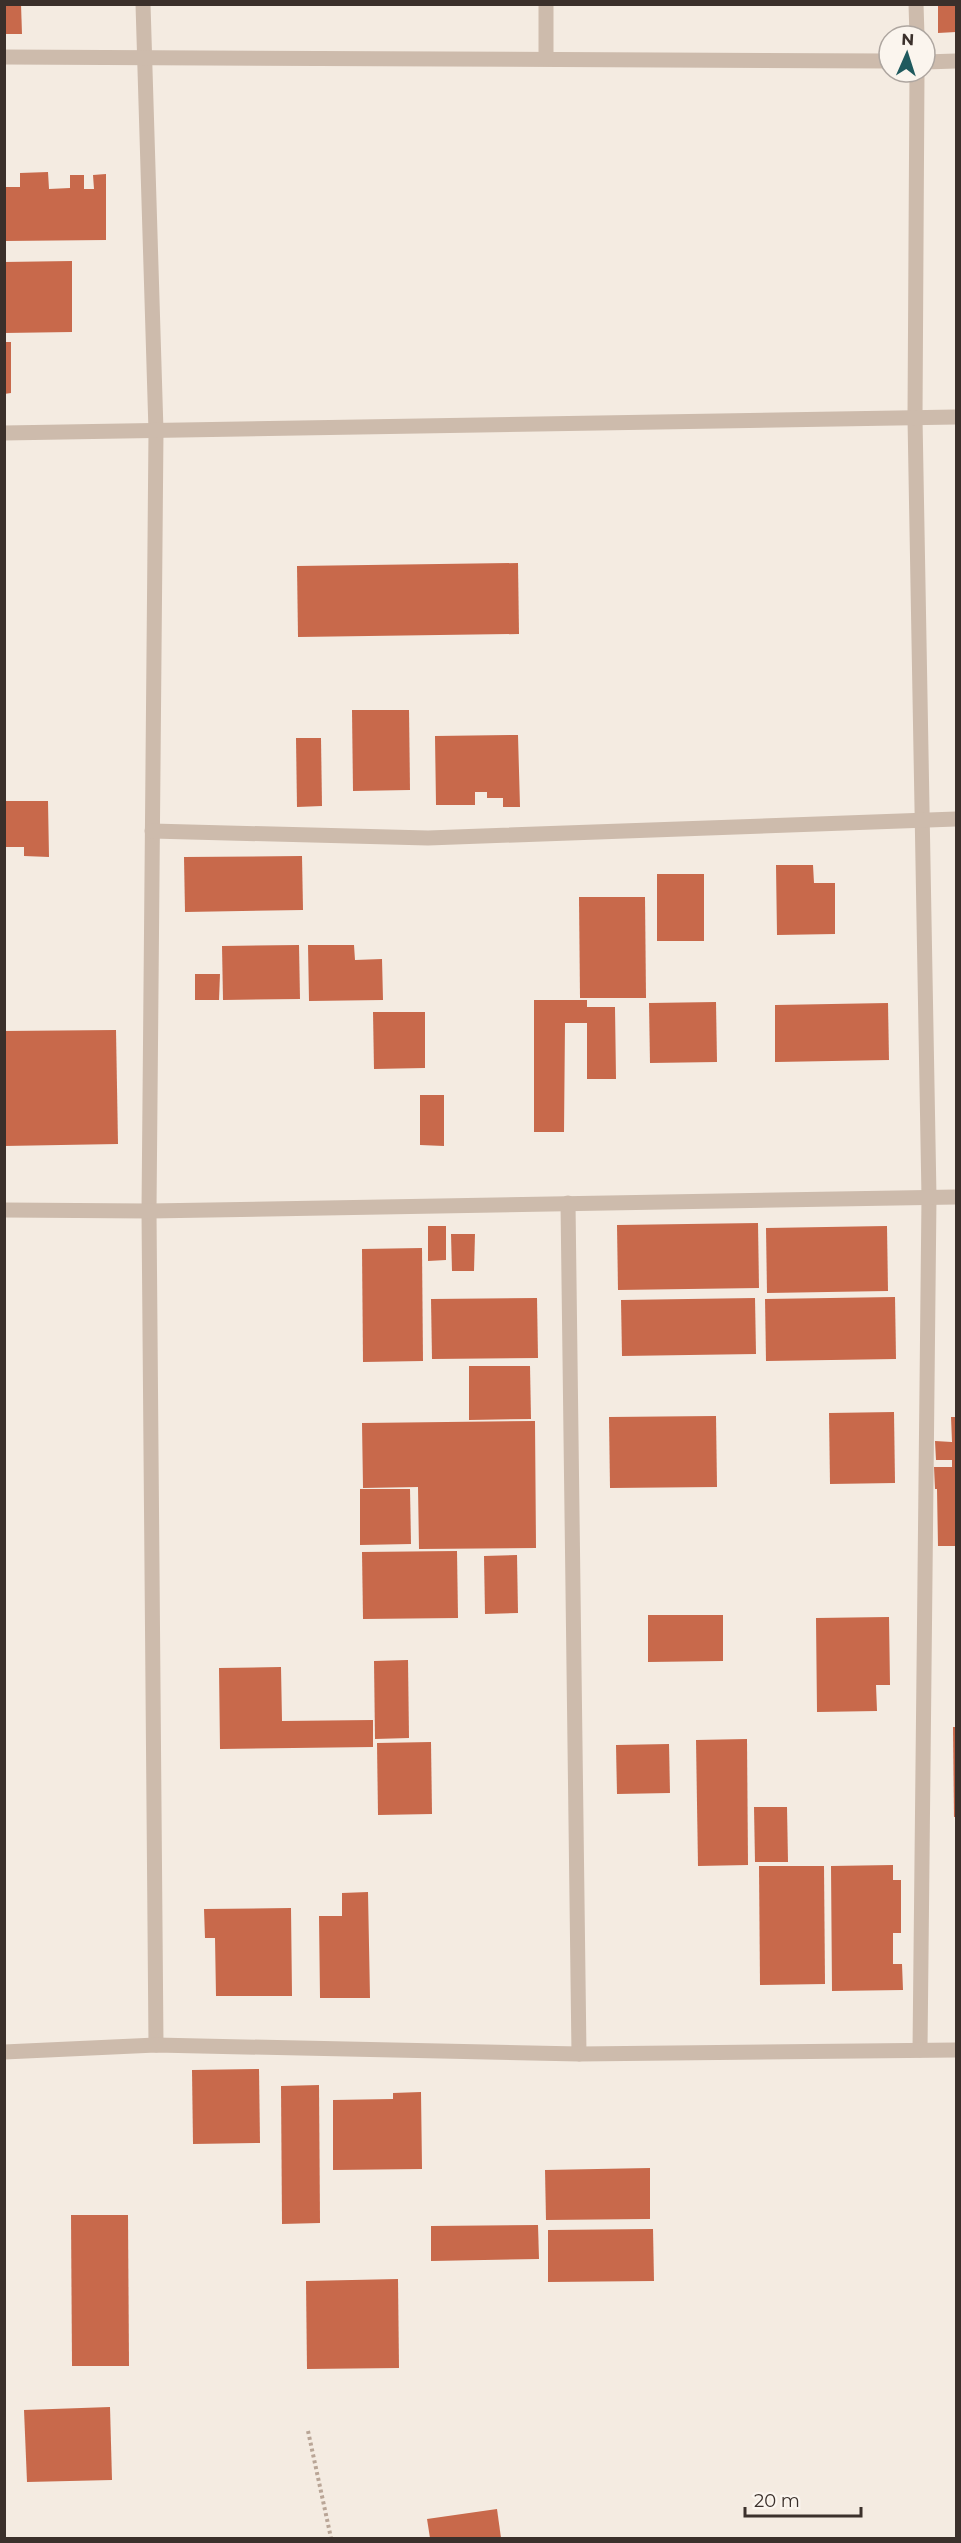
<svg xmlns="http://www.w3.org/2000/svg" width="961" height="2543" font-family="Montserrat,sans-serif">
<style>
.building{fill:#c8694b}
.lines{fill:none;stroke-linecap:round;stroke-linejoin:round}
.path{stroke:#b9a596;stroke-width:4;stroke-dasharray:3 3;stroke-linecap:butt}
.minor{stroke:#cdbbac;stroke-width:15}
</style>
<rect width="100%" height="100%" fill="#f4ebe1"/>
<g class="building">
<polygon points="4,4 21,4 22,34 4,34"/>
<polygon points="938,4 956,4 956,32 938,33"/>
<polygon points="48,172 49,189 70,188 70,175 84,175 84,189 94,189 93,175 106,174 106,240 4,241 4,187 20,187 20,173"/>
<polygon points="72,261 72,332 4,333 4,262"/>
<polygon points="4,342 11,342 11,393 4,394"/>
<polygon points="518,563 519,634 298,637 297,566"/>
<polygon points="352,710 409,710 410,790 353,791"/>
<polygon points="518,735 520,807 503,807 503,798 487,798 487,792 475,792 475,805 436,805 435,736"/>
<polygon points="296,738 321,738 322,806 297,807"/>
<polygon points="4,801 48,801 49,857 24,856 24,847 4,847"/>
<polygon points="302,856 303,910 185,912 184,857"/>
<polygon points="776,865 813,865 814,883 835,883 835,934 777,935"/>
<rect x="657" y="874" width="47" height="67"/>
<polygon points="579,897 645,897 646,998 580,998"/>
<polygon points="299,945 300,999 223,1000 222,946"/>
<polygon points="308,945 354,945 355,960 382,959 383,1000 309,1001"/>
<polygon points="195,974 220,974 219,1000 195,1000"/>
<polygon points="534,1000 587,1000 587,1007 615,1007 616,1079 587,1079 587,1023 565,1023 564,1132 534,1132"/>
<polygon points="716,1002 717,1062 650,1063 649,1003"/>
<polygon points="888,1003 889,1060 775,1062 775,1005"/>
<polygon points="373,1012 425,1012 425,1068 374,1069"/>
<polygon points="116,1030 118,1144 4,1146 4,1031"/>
<polygon points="420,1095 444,1095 444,1146 420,1145"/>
<polygon points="758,1223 759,1288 618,1290 617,1225"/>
<polygon points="428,1226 446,1226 446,1260 428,1261"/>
<polygon points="887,1226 888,1291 767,1293 766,1228"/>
<polygon points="451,1234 475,1234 474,1271 452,1271"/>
<polygon points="422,1248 423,1361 363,1362 362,1249"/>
<polygon points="895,1297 896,1359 766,1361 765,1299"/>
<polygon points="537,1298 538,1358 432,1359 431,1299"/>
<polygon points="755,1298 756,1354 622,1356 621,1300"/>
<polygon points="469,1366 530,1366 531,1419 469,1420"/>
<polygon points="894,1412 895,1483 830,1484 829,1413"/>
<polygon points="716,1416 717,1487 610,1488 609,1417"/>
<polygon points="951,1417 956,1417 956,1546 938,1546 937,1489 935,1489 934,1467 952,1467 952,1460 936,1460 935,1441 952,1442"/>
<polygon points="535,1421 536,1548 419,1549 418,1487 363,1488 362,1423"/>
<polygon points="360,1489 410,1489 411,1544 360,1545"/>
<polygon points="457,1551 458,1618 363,1619 362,1552"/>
<polygon points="517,1555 518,1613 485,1614 484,1556"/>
<polygon points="648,1615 723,1615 723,1661 648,1662"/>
<polygon points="889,1617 890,1685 876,1685 877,1711 817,1712 816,1618"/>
<polygon points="408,1660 409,1738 375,1739 374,1661"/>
<polygon points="281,1667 282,1721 373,1720 373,1747 220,1749 219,1668"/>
<polygon points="953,1727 956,1727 956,1817 954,1817"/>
<polygon points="747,1739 748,1865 698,1866 696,1740"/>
<polygon points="431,1742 432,1814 378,1815 377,1743"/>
<polygon points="669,1744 670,1793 617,1794 616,1745"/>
<polygon points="754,1807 787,1807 788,1862 755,1862"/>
<polygon points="893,1865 893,1880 901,1880 901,1933 893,1933 893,1964 902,1964 903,1990 832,1991 831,1866"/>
<polygon points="759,1866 824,1866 825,1984 760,1985"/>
<polygon points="368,1892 370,1998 320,1998 319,1916 342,1916 342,1893"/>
<polygon points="291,1908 292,1996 216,1996 215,1938 205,1938 204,1909"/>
<polygon points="259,2069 260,2143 193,2144 192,2070"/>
<polygon points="319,2085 320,2223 282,2224 281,2086"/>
<polygon points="421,2092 422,2169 333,2170 333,2100 393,2099 393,2093"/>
<polygon points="650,2168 650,2219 546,2220 545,2170"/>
<polygon points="71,2215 128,2215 129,2366 72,2366"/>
<polygon points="538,2225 539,2259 431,2261 431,2226"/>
<polygon points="653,2229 654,2281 548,2282 548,2230"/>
<polygon points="398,2279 399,2368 307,2369 306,2281"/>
<polygon points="110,2407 112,2480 27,2482 24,2410"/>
<polygon points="497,2509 501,2538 430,2538 427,2519"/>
</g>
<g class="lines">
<polyline class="path" points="308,2431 331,2538"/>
<g class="minor">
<polyline points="143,4 156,431 149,1211 156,2045"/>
<polyline points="916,4 917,36"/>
<polyline points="4,57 889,61"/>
<polyline points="546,58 546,4"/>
<polyline points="925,62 956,61"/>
<polyline points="917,72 915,418 929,1197 920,2050"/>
<polyline points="4,433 956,417"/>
<polyline points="152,831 428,838 956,819"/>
<polyline points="568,1203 579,2054"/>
<polyline points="4,1210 149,1211 956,1197"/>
<polyline points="4,2052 156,2045 579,2054 956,2050"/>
</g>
</g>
<rect width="961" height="2543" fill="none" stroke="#3b302b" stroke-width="12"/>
<g transform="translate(907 54) rotate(3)"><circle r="28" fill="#fbf5ee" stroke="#aea6a0" stroke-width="1.5"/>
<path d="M0-4.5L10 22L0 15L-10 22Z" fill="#1f5a5e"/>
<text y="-9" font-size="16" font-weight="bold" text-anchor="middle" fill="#3b302b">N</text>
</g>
<path d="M745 2507v9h116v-9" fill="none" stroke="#3b302b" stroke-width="3"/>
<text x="754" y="2507" font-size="18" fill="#3b302b" stroke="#fbf5ee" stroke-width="4.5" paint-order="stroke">20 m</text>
</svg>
